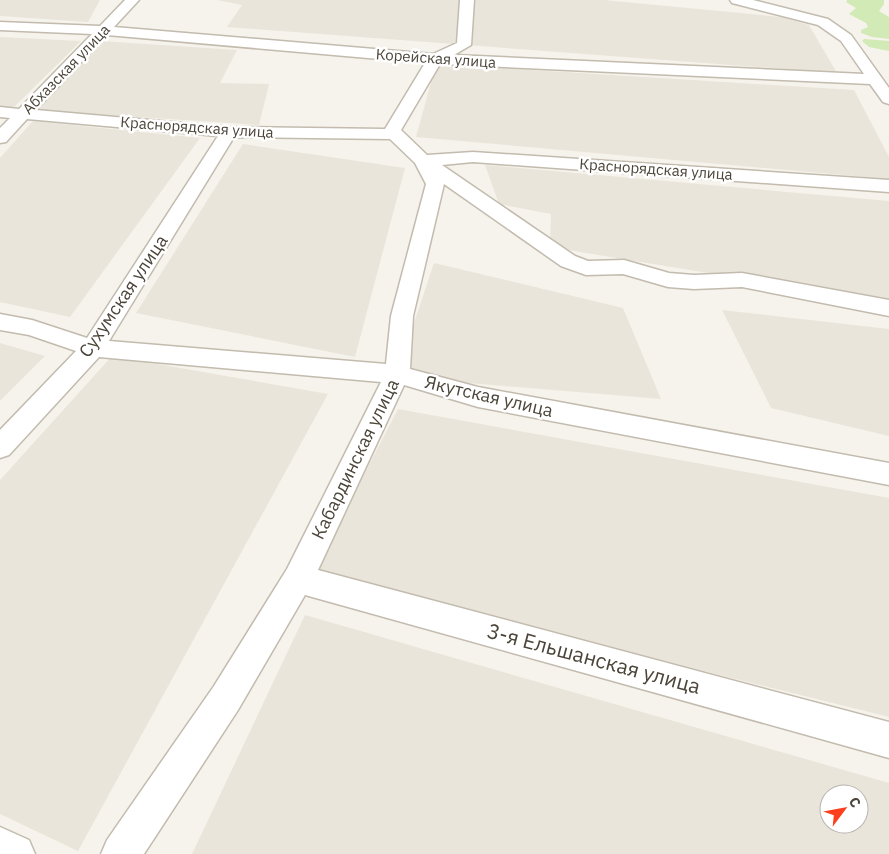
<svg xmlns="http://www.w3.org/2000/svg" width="889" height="854" font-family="'IBM Plex Sans',sans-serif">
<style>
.residential{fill:#eae5da;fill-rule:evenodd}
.green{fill:#d2eab5}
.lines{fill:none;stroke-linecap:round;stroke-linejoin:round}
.minor-casing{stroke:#c2bbae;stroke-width:3}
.minor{fill:#fff;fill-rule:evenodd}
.labels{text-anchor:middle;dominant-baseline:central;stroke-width:5;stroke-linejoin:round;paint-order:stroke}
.far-street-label{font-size:15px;fill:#4b4439;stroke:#fff}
.street-label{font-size:18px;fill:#4b4439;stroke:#fff}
.near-street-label{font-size:21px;fill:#4b4439;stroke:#fff}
</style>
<rect width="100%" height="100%" fill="#f6f3ec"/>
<g class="residential">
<polygon points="0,0 100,0 88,22 0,16"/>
<polygon points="217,0 604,0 781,17 809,25 837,73 227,27 242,5"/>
<polygon points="0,37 81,41 12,109 0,108"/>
<polygon points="101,41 237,50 220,83 269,84 259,125 33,110"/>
<polygon points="436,64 854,90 889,157 889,179 416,137"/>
<polygon points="33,121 200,138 70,317 0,302 0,158"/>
<polygon points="243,144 405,168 355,357 136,313"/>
<polygon points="485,165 889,201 889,303 550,247 551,214 499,204"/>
<polygon points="434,263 623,308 661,399 396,377"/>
<polygon points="722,310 889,329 889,436 771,408"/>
<polygon points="0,343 45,356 0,401"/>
<polygon points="112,356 328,394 78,851 0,814 0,480"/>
<polygon points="398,409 889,498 889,717 312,574"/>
<path d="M305,615L889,783V854H192ZM829,794H859V824H829Z"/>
</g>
<g class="green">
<polygon points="847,0 884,0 884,4 879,11 889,17 889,39 872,37 861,33 861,30 868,27 866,23 849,14 856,8 846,2"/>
<polygon points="864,39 889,41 889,51 869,47 862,41"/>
</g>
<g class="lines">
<g class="minor-casing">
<g id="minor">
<path d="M125,0H139L114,27L433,54L457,43L460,0H474L471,45L454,55L864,74L841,41L818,25L732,3L730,0H753L828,19L851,35L889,88V104L883,102L870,84L440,64L401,130L427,155L473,152L889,180V192L473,162L442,165L575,256L588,261L624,260L669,273L694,275L742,273L889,300V316L742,287L694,289L668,287L623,274L586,275L561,266L444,184L413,316L410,369L478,387L889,463V485L478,407L404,385L318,570L889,722V758L305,595L238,710L144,854H101L107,840L214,686L287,569L381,382L99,357L9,455L0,458V430L76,351L29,335L0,330V314L32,320L87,338L218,136L27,119L6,142L0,143V128L10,118L0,117V107L19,109L92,34L0,30V22L100,26ZM107,35L425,63L385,129L229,127L36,110ZM234,137L390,139L415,163L426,184L391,316L386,364L109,341Z"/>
<polygon points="0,827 29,840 35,854 0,854"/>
</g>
</g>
<use href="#minor" class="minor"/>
</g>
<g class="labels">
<g class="far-street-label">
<text transform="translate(436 58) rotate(4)">Корейская улица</text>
<text transform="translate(66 69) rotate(-46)">Абхазская улица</text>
<text transform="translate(197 127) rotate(4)">Краснорядская улица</text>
<text transform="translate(656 169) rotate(4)">Краснорядская улица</text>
</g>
<g class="street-label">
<text transform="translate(123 296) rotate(-56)">Сухумская улица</text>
<text transform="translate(489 396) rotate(13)">Якутская улица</text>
<text transform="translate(355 459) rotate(-64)">Кабардинская улица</text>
</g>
<g class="near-street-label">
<text transform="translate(594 658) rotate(15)">3-я Ельшанская улица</text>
</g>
</g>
<g transform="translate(844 809) rotate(58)"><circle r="24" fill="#ffffff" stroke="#b7b4b0"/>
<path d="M0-4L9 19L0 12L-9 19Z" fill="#fc3f1d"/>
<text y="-8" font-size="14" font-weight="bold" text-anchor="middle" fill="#4b4439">С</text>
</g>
</svg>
